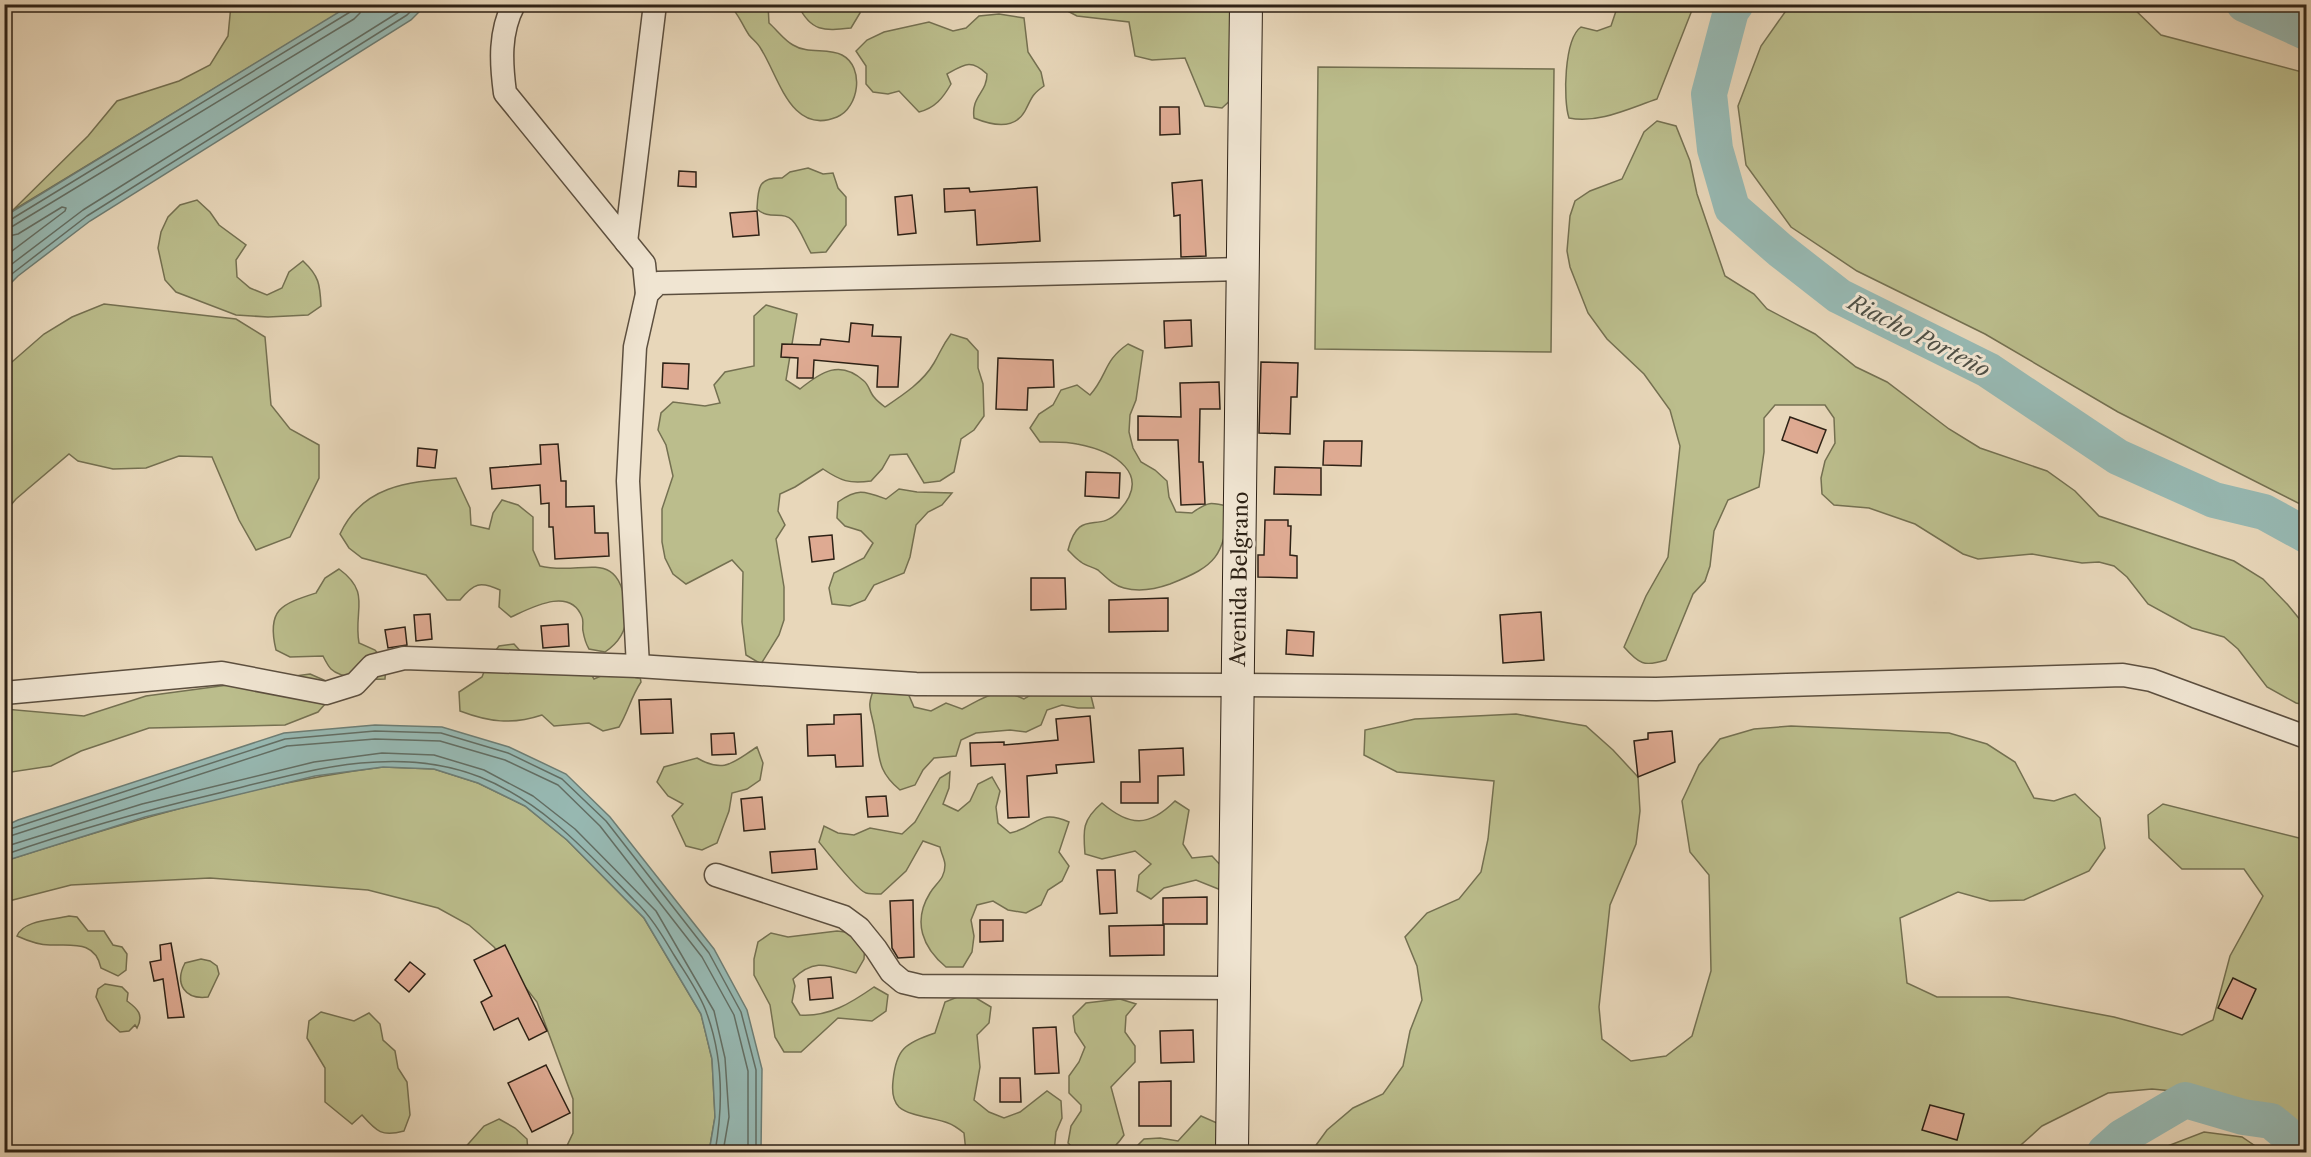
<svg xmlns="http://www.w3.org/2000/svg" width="2311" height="1157" font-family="'Libre Caslon Text',serif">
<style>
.green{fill:#bbbd8c;stroke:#747051;stroke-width:1.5}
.water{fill:#97b9b3;stroke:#6d7d74;stroke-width:1.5}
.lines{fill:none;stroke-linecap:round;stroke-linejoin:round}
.shore{stroke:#626e64;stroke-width:1.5}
.river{stroke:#97b9b3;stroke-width:36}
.building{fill:#deaa92;stroke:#2e2216;stroke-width:1.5}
.street-casing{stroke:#5c4f3f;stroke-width:25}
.secondary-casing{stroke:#2e2216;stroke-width:34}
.street{stroke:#f0e5d2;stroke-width:22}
.secondary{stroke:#f0e5d2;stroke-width:32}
.labels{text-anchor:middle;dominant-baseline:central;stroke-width:6;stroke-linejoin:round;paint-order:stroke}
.street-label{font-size:21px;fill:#2e2216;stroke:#f0e5d2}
.water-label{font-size:22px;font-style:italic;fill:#4e4f45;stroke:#f0e5d2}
</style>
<rect width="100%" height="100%" fill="#e8d7ba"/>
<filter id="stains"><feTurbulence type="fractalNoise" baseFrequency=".00333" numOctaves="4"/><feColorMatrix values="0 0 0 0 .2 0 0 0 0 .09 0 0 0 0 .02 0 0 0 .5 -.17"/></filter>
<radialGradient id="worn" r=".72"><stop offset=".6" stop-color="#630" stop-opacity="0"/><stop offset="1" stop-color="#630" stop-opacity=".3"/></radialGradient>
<g class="green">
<polygon points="231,5 352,5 12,211 88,136 117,101 179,81 210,65 228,36"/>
<path d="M729,5H768L769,23C777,30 784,40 793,45C807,54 828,48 842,55C865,67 859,108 837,117C791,136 779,77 761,49C758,43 753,40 749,35C742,25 738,12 729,5Z"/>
<path d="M798,5H860V13L851,28C824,31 811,32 798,5Z"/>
<polygon points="1056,5 1232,5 1234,97 1222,108 1205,106 1185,58 1152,60 1135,56 1129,22 1077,16"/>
<path d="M1618,5H1694L1657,99C1630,108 1598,124 1569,118C1563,100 1564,39 1581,27L1597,31L1611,26Z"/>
<polygon points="1790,5 2130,5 2161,35 2306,73 2306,507 2118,412 1985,334 1857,271 1791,227 1746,165 1738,106 1761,46"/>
<path d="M999,14L1024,18L1028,52L1041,72L1044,86C1031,95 1032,98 1025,111C1014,131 991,125 974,118C971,96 987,93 987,74C971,59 965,64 947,74L951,84C943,98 935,108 919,112L899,91L888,94L873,92L866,84V66L856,51L867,40L884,32L929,22L953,31L966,28L979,16Z"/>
<polygon points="1318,67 1554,69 1551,352 1315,349"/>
<path d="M1657,121L1676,126L1690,161L1697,194L1725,276L1754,294L1767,309L1815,334L1856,367L1887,382L1949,429L1980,448L2047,471L2075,491L2099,516L2234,561L2263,579L2288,605L2306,627V705L2296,703L2267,687L2238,649L2224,637L2192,628L2148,604L2127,577L2114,566L2099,562L2082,563L2032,554L1978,559L1963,554L1915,524L1869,508L1834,505L1822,494L1821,478L1825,461L1835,443L1834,418L1825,405H1775L1764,418V452L1759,487L1728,500L1714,531L1710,566L1705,581L1693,594L1666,660C1644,667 1639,664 1624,647L1646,596L1668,557L1680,446L1670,410L1644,374L1607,339L1588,313L1570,267L1567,251L1570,216L1575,201L1590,191L1622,179L1644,132Z"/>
<path d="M808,168L823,174L833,173L838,188L846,197V225L826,252L811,253C805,243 800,228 792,220C784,211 768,220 757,209C758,188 758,177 782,178L790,172Z"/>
<path d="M197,200L210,212L219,225L246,245L236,260L237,277L250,288L267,295L282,288L289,272L303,261C319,276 320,284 321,306L308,315L268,317L236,315L176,292L165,280L158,248L161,232L168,217L180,205Z"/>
<polygon points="104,304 236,319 265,337 271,405 290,429 319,445 319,478 290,537 256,550 239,520 212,457 179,456 146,468 113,469 78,461 69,454 16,499 5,512 5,368 44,334 72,317"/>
<path d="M766,305L797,314L786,380L800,389C821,372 840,359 864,381C869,385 870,393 874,397C877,401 881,404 885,407C903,395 923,382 934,363C941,351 942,346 951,334L967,339L978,351V368L983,384L984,416L974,430L961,439L954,472L940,481L924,483L907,454L890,455L882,469L871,481C849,484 841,481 823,469L795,487L780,494L778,511L785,525L776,539L784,587V620L779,635L761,664L746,655L742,622L743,572L732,560L686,584L673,574L665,558L662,542V509L673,476L666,445L658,430L661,413L673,402L705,406L720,403L714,385L725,372L754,366V316Z"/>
<path d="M1128,344L1143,351L1136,400L1130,415L1129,432L1133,448L1141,462L1155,470L1167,481L1169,497L1176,512L1192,513C1208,501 1211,502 1230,507C1222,557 1218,565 1170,584C1156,589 1139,592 1124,588C1114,586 1106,577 1098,570C1093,567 1086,566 1081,562C1076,559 1072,554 1068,550C1079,507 1098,534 1118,512C1154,474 1114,451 1077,444C1065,441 1052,442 1040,442L1030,428L1039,414L1053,405L1061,390L1077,385L1090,395C1108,375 1103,361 1128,344Z"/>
<path d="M456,478L470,508L471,525L489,529L493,513L502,500L518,505L533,517V550L540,566C583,577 620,544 626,610C628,629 620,642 605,652L589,649C586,644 584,637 583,631C582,627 584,621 582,617C570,586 531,608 511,617L499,607L500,590C480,581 474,583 460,600H447L426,575L362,558L349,548L340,534C363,485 408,482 456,478Z"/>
<path d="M899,489L917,492L952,493L942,505L928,512L916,525L910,557L904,573L874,585L865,600L850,606L832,604L829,588L834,573L864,558L873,543L861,531L845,526L837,518L838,502C858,488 864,491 886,499Z"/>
<path d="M339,569C372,593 353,610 359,643L375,650L386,663L385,679C372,680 341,679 331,669C328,666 325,660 323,656L290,657L276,650C266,609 282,604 316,593L325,578Z"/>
<path d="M514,644L533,665L585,664L594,679L624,666H638L641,682C631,697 628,712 619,727L603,731L589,723L554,726L542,715C512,725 489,722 460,711L459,692L482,677L489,659L499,646Z"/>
<polygon points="310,674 340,687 318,712 285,725 149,728 81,751 51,766 5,773 5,709 84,716 146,696"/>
<path d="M875,687L907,691L914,707L931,711L946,703L962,709C987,696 997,686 1024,699L1039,690L1090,692L1094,708H1078L1062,705L1047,710L1041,725L1026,732L1010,730L976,733L961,740L956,756L934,758L923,770L915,785L900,790C877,771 880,758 875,732C872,710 865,708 875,687Z"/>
<polygon points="1516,714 1586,726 1613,750 1638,777 1640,811 1636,844 1610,905 1599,1007 1602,1039 1631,1061 1666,1056 1692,1036 1711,971 1709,875 1690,852 1682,801 1699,765 1720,739 1754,729 1791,726 1949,733 1987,744 2015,762 2034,798 2054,801 2075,794 2100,818 2105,848 2089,871 2024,900 1990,901 1958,892 1900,918 1907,983 1937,997 2008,997 2114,1017 2182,1035 2213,1020 2230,956 2263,896 2244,869 2182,869 2149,838 2148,815 2163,804 2299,838 2306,838 2306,1140 2274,1122 2243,1117 2215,1101 2183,1092 2152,1089 2108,1093 2042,1126 2013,1152 1311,1152 1327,1130 1353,1108 1383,1094 1403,1066 1410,1031 1422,1000 1417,966 1405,937 1427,913 1459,899 1481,872 1488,839 1494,781 1397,772 1364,755 1365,730 1415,719"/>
<path d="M757,747L763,763L760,780L747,789L732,793L729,811L717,843L702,850L686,846L672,816L683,804L668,796L657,782L664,767L697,758C725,774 733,762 757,747Z"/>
<path d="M383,767L434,769L478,783L525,806L567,840L644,918L701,1014L712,1059L715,1117L709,1152H564L573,1133V1099L537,1002L494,947L469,925L438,908L368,890L210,878L71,885L5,902V861L8,860C131,821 255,783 383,767Z"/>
<path d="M950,772L949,788L943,804L958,811L970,801L978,784L992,777L1000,791L996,807L998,823L1010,833C1039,827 1037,808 1069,822L1059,852L1069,866L1062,881L1048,890L1041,905L1026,913L1008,910L993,901L977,905L971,920L974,936L972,952L963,967H946C923,948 912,922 930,893C936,883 945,879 945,865C945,860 941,853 940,847L923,841L906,871L881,894C876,894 870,894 866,893C858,891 827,852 819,842L824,826L838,833L854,835L870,828L902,834L915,822L940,778Z"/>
<path d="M1175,801L1189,810L1183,844L1192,858L1212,856L1224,869L1226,892L1196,880L1164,888L1151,899L1137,891L1139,875L1151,864L1135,851L1102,859L1085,854C1083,830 1082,820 1102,803C1130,827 1149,827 1175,801Z"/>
<path d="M69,916L77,917L88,931H104L113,945L122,947L127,954L126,970L118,976L101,968C95,940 72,946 50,945C38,945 28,941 17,936C23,920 53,920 69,916Z"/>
<path d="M837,931L853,933L865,943L864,959L856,973C829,966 815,957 793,979L795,986L792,1002L800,1015C829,1017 851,1003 874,987L888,995L886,1011L872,1021L838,1018L801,1052H784L775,1037L770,1005L754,975V959L758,942L771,933L788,937Z"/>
<path d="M201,959L210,961L217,966L219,974L208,997C185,1000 174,984 185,963Z"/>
<path d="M105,984L122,987L128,993L127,1001C138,1009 144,1015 137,1028L135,1025L129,1031L120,1032L107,1020L96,997L98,989Z"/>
<path d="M960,996L976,998L991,1007L989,1023L977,1035L980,1067L974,1100L989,1112L1004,1118L1020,1112L1047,1091L1061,1101L1062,1118L1056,1132L1054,1152H966L964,1133C959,1129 954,1125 948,1123C935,1118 909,1116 899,1107C892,1100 892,1090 893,1081C896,1049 905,1043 935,1033L945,1002Z"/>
<path d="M1120,999L1136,1004L1126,1016L1125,1032L1135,1046V1062L1111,1087L1124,1135C1109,1157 1103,1153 1078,1152L1068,1143L1071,1126L1081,1111V1105L1069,1093V1076L1079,1062L1085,1047L1075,1032L1073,1016L1086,1003Z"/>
<path d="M321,1012L354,1021L369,1013L380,1024L383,1040L395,1051L398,1068L407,1082L410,1115L404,1131C382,1137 377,1132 362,1115L352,1124L325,1102V1068L307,1038L309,1021Z"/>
<polygon points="1201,1116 1217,1123 1223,1152 1131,1152 1144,1139 1160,1138 1178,1141"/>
<polygon points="499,1119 515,1128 527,1139 528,1152 457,1152 462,1151 484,1126"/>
<polygon points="2204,1132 2242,1137 2264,1152 2152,1152"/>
</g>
<g class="water">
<polygon points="352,4 426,5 411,20 90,221 18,276 5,289 5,216"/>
<polygon points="375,725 442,727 509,747 566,774 610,817 714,949 747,1010 762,1069 761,1152 709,1152 715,1117 712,1059 701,1014 644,918 567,840 525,806 478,783 434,769 383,767 315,776 145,817 5,861 5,826 18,820 284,733"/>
</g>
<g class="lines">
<g class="shore">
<polyline points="4,221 10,220 350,12 354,4"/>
<polyline points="4,228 13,226 354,19 360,13 361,4"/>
<polyline points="4,237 18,234 62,207 66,208 65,211 4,257"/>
<polyline points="4,270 83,210 402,10 407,4"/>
<polyline points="4,280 87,216 407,15 418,4"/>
<polyline points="4,831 285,739 375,731 441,733 508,753 562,779 606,821 709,953 741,1012 756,1070 756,1152"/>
<polyline points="4,838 287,746 375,739 440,741 505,760 558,785 600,826 702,957 734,1015 748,1071 748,1152"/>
<polyline points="4,847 142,804 314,762 382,753 434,755 484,770 533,796 575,829 656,911 714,1011 725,1058 729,1117 723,1152"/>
<path d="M4,855C75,830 147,810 219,793C303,772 395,743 480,777C543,802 588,853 634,900C651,916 662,935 674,955C685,973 700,993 707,1014C723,1058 723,1107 715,1152"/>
</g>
<g class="river">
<polyline points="1736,4 1731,11 1709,94 1715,149 1732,208 1780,250 1839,296 1988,370 2118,457 2214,500 2264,512 2306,535"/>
<polyline points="2244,4 2306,32"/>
<polyline points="2105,1152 2122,1137 2185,1100 2243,1117 2271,1121 2306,1150"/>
</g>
</g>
<g class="building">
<polygon points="1160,107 1179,107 1180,134 1160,135"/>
<polygon points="679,171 696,172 696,187 678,186"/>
<polygon points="1202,180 1206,256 1181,257 1180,215 1174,216 1172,183"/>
<polygon points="1037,187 1040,241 977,245 975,210 945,212 944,189 969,188 970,192"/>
<polygon points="912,195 916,233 898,235 895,197"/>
<polygon points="757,211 759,235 733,237 730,213"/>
<polygon points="1191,320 1192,346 1165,348 1164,321"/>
<polygon points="851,323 873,325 872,336 901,337 898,387 877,387 878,366 814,360 813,378 797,378 798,358 781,357 782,344 820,345 821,339 849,342"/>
<polygon points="998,358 1053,360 1054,387 1028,388 1027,410 996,409"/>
<polygon points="1261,362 1298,363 1297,397 1291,397 1290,434 1259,433"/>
<polygon points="663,363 689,364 688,389 662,387"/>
<polygon points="1219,382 1220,409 1200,409 1199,462 1203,462 1205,504 1181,505 1178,440 1138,440 1138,416 1181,417 1180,383"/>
<polygon points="1790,417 1826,430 1817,453 1782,440"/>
<polygon points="1324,441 1362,441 1361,466 1323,465"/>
<polygon points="558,444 561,481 566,481 566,507 594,506 595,533 608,533 609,556 555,559 553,527 549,527 549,503 541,504 540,485 492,489 490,468 541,464 540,445"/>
<polygon points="418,448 437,450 435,468 417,466"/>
<polygon points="1275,467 1321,468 1321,495 1274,494"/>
<polygon points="1086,472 1120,473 1119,498 1085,496"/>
<polygon points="1265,520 1288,520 1288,526 1291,526 1290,555 1297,556 1297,578 1258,577 1258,555 1264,555"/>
<polygon points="832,535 834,559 812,562 809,537"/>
<polygon points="1031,578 1065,578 1066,609 1031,610"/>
<polygon points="1168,598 1168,631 1109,632 1109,600"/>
<polygon points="1541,612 1544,660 1503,663 1500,615"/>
<polygon points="430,614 432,639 416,641 414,615"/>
<polygon points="568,624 569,646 543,648 541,626"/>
<polygon points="405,627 407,645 388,648 385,630"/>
<polygon points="1287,630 1314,632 1313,656 1286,654"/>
<polygon points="671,699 673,733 641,734 639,700"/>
<polygon points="861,714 863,766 836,767 835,755 808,756 807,725 834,724 834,715"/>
<polygon points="1090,716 1094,762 1056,765 1057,773 1027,776 1029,817 1008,818 1005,764 971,766 970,743 1004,742 1004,745 1058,740 1056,719"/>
<polygon points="1672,731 1675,762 1638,777 1634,741 1648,739 1648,733"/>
<polygon points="734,733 736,754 712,755 711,734"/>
<polygon points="1183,748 1184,775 1158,776 1158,803 1121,803 1121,782 1140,782 1139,750"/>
<polygon points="886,796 888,816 868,817 866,797"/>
<polygon points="762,797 765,829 744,831 741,799"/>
<polygon points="815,849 817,869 772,873 770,852"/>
<polygon points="1097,870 1115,870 1117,913 1100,914"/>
<polygon points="1207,897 1207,924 1163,924 1163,898"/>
<polygon points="913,900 914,957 898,958 892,948 890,901"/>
<polygon points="980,920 1003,920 1003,941 980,942"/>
<polygon points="1164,925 1164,955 1110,956 1109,926"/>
<polygon points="171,943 184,1017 168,1018 163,979 154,981 150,962 161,960 160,945"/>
<polygon points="505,945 547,1031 529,1040 518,1018 494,1030 481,1002 492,996 474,960"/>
<polygon points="410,962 425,974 409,992 395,980"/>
<polygon points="831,977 833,998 810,1000 808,979"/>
<polygon points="2233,978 2256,989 2242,1019 2218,1008"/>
<polygon points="1056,1027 1059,1073 1035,1074 1033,1028"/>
<polygon points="1193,1030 1194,1062 1161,1063 1160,1031"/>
<polygon points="546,1065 570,1113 532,1132 508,1083"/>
<polygon points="1000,1078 1020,1078 1021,1102 1000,1102"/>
<polygon points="1171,1081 1171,1126 1139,1126 1139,1082"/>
<polygon points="1930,1105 1964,1114 1957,1140 1922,1130"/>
</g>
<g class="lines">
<g class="street-casing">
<g id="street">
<path d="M514,4C499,32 501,63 505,93L644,264L647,294"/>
<polyline points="626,242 655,4"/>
<polyline points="638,666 628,481 635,347 647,294 658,283 1243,269"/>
<polyline points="4,693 222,673 326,693 355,684 372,666 404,658 638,666 916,684 1238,685 1656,689 2123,675 2151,680 2306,737"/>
<polyline points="716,875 844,917 859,928 876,949 891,972 903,982 920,986 1235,988"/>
</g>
</g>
<g class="secondary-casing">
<polyline id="secondary" points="1232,1152 1246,4"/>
</g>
<use href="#street" class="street"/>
<use href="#secondary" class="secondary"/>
</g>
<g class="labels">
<g class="street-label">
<text transform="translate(1239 579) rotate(-89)">Avenida Belgrano</text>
</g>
<g class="water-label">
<text transform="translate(1919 336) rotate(27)">Riacho Porteño</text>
</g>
</g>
<rect width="2311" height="1157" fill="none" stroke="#e8d7ba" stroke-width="24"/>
<rect x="6" y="6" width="2299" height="1145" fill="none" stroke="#2e2216" stroke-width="3"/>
<rect x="12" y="12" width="2287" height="1133" fill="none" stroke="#2e2216" stroke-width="1.5"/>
<rect width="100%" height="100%" filter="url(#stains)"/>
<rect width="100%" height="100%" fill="url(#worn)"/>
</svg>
